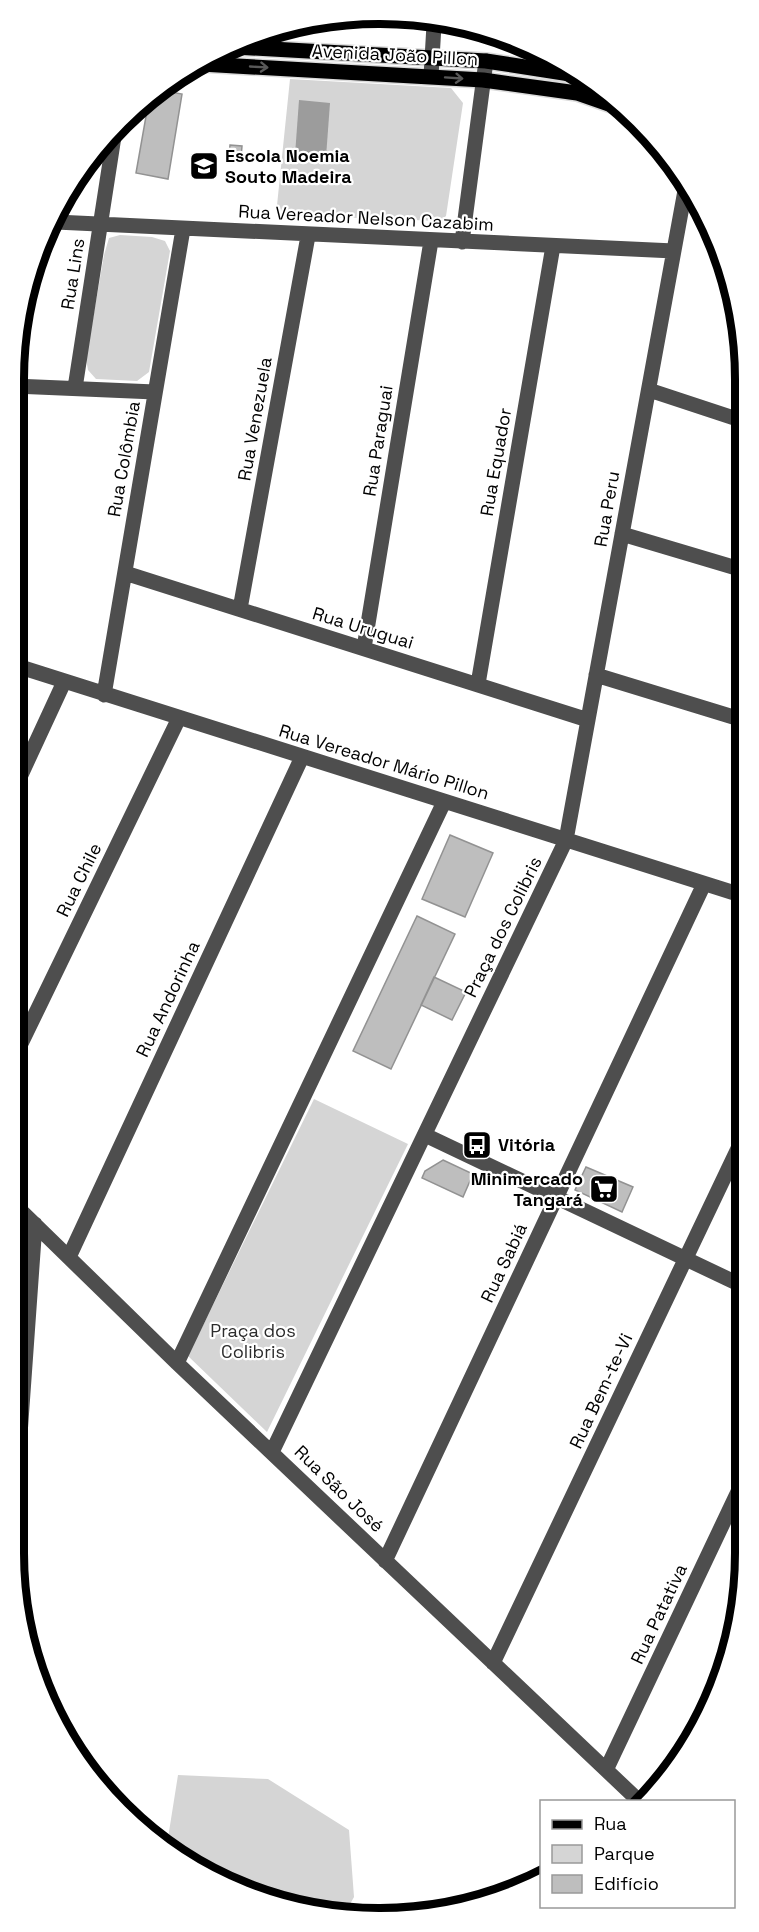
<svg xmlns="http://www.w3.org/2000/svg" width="759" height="1932" viewBox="0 0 759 1932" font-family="'Space Grotesk',sans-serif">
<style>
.green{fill:#d5d5d5}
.water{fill:#9c9c9c}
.building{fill:#bebebe;stroke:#929292;stroke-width:1.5}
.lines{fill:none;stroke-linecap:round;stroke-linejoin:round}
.major-casing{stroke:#dbdbdb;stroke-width:18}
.minor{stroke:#4e4e4e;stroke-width:15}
.major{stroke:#000;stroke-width:15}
.oneway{stroke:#595959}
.labels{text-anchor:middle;stroke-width:4.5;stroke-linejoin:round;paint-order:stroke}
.street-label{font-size:18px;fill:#000;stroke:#fff}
.poi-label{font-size:18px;font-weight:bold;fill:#000;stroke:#fff;text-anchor:start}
.park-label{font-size:18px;fill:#2c2c2c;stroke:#fff}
.rim{fill:none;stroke:#000;stroke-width:8}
</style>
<rect width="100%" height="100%" fill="#fff"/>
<path class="green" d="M290,79L451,88L463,103L446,216L440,221L276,215Z
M120,235L152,237L165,241L170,251L149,372L137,381L96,379L88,370L86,359L104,255L109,238Z
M314,1099L408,1144L267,1432L188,1356Z
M178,1775L268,1779L349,1830L354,1897L344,1915H331L197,1870L163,1842L168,1838Z"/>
<path class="water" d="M299,100L330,103L326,157L295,155Z"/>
<path class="building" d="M165,91L182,94L168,179L136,173L148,105Z
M230,145L242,146L241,158L229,157Z
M450,835L493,853L465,917L422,899Z
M417,916L455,934L391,1069L353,1051Z
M434,977L466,992L452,1020L421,1005Z
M443,1160L473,1174L463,1197L422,1178L425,1171Z
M586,1167L633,1187L622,1212L575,1190Z"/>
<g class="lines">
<g class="major-casing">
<path id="major" d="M234,47L486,61L583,76
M201,64L483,80L577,93L620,108"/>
</g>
<path class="minor" d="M431,76L434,25
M56,222L674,251
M462,242L486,61
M14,386L155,392
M75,388L115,130
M649,390L743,421
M622,534L743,570
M125,573L588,720
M240,609L308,236
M364,648L431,241
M14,665L744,896
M596,675L743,720
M478,684L553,246
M104,695L183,229
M14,790L64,682
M14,1058L179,718
M425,1135L745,1287
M14,1204L177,1363L640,1802
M69,1257L302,757
M14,1319L27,1325
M177,1363L444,802
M272,1452L566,840L686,185
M14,1519L35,1224
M385,1561L704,884
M493,1663L744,1136
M607,1768L745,1477"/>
<use href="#major" class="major"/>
</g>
<defs><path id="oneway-shaft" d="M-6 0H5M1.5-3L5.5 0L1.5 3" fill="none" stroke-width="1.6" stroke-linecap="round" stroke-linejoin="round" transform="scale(1.5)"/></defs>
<g class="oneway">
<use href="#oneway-shaft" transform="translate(259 67) rotate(3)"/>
<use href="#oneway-shaft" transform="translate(454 78) rotate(4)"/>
</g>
<defs>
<g id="school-square" transform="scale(1.5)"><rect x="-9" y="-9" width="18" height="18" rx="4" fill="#000" stroke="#fff"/><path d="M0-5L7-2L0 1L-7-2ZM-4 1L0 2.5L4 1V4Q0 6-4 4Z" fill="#fff"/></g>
<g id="bus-square" transform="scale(1.5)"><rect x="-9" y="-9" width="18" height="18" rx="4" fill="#000" stroke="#fff"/><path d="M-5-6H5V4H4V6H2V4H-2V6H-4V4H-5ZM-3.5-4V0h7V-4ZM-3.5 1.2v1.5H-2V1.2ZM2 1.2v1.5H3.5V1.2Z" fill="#fff"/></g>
<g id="supermarket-square" transform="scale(1.5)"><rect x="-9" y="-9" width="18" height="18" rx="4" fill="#000" stroke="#fff"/><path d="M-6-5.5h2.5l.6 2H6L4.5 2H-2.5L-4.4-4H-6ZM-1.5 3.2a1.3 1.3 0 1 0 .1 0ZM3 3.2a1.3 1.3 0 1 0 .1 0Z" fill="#fff"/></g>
</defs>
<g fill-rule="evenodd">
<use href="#school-square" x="204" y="166"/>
<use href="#bus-square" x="477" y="1145"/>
<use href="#supermarket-square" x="604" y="1189"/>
</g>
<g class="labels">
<g class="street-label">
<text transform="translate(395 55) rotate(3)" y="6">Avenida João Pillon</text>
<text transform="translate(366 218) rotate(3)" y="6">Rua Vereador Nelson Cazabim</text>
<text transform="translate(73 274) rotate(-81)" y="6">Rua Lins</text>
<text transform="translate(255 419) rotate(-80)" y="6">Rua Venezuela</text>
<text transform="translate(378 441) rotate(-81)" y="6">Rua Paraguai</text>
<text transform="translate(124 459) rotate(-80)" y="6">Rua Colômbia</text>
<text transform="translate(496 462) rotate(-80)" y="6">Rua Equador</text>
<text transform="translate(607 509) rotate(-80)" y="6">Rua Peru</text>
<text transform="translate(363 628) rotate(17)" y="6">Rua Uruguai</text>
<text transform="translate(384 762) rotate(17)" y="6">Rua Vereador Mário Pillon</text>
<text transform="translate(79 880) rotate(-64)" y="6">Rua Chile</text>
<text transform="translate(503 927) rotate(-64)" y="6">Praça dos Colibris</text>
<text transform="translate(168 999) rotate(-65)" y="6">Rua Andorinha</text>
<text transform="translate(504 1263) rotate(-65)" y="6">Rua Sabiá</text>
<text transform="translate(601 1391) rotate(-65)" y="6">Rua Bem-te-Vi</text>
<text transform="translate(339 1489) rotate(44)" y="6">Rua São José</text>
<text transform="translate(659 1614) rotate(-65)" y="6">Rua Patativa</text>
</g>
<g class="poi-label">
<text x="225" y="162">Escola Noemia<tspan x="225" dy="21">Souto Madeira</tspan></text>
<text x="498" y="1151">Vitória</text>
<text x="583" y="1185" text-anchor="end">Minimercado<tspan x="583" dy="21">Tangará</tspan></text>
</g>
<g class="park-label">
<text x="253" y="1337">Praça dos<tspan x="253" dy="21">Colibris</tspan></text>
</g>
</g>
<path d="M0 0H759V1932H0ZM379 24H380A355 355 0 0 1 735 379V1553A355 355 0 0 1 380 1908H379A355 355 0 0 1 24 1553V379A355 355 0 0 1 379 24Z" fill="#fff" fill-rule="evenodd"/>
<path class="rim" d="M379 24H380A355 355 0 0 1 735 379V1553A355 355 0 0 1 380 1908H379A355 355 0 0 1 24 1553V379A355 355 0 0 1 379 24Z"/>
<rect x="540" y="1800" width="195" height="108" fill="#ffffff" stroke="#999999" stroke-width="1.5"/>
<rect x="552" y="1820" width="30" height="9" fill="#000000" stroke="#999999" stroke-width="1.5"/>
<text x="594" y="1830" font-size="18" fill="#000000">Rua</text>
<rect x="552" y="1845" width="30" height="18" fill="#d5d5d5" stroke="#999999" stroke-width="1.5"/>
<text x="594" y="1860" font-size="18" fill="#000000">Parque</text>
<rect x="552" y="1875" width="30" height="18" fill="#bebebe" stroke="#999999" stroke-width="1.5"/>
<text x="594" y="1890" font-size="18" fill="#000000">Edifício</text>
</svg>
